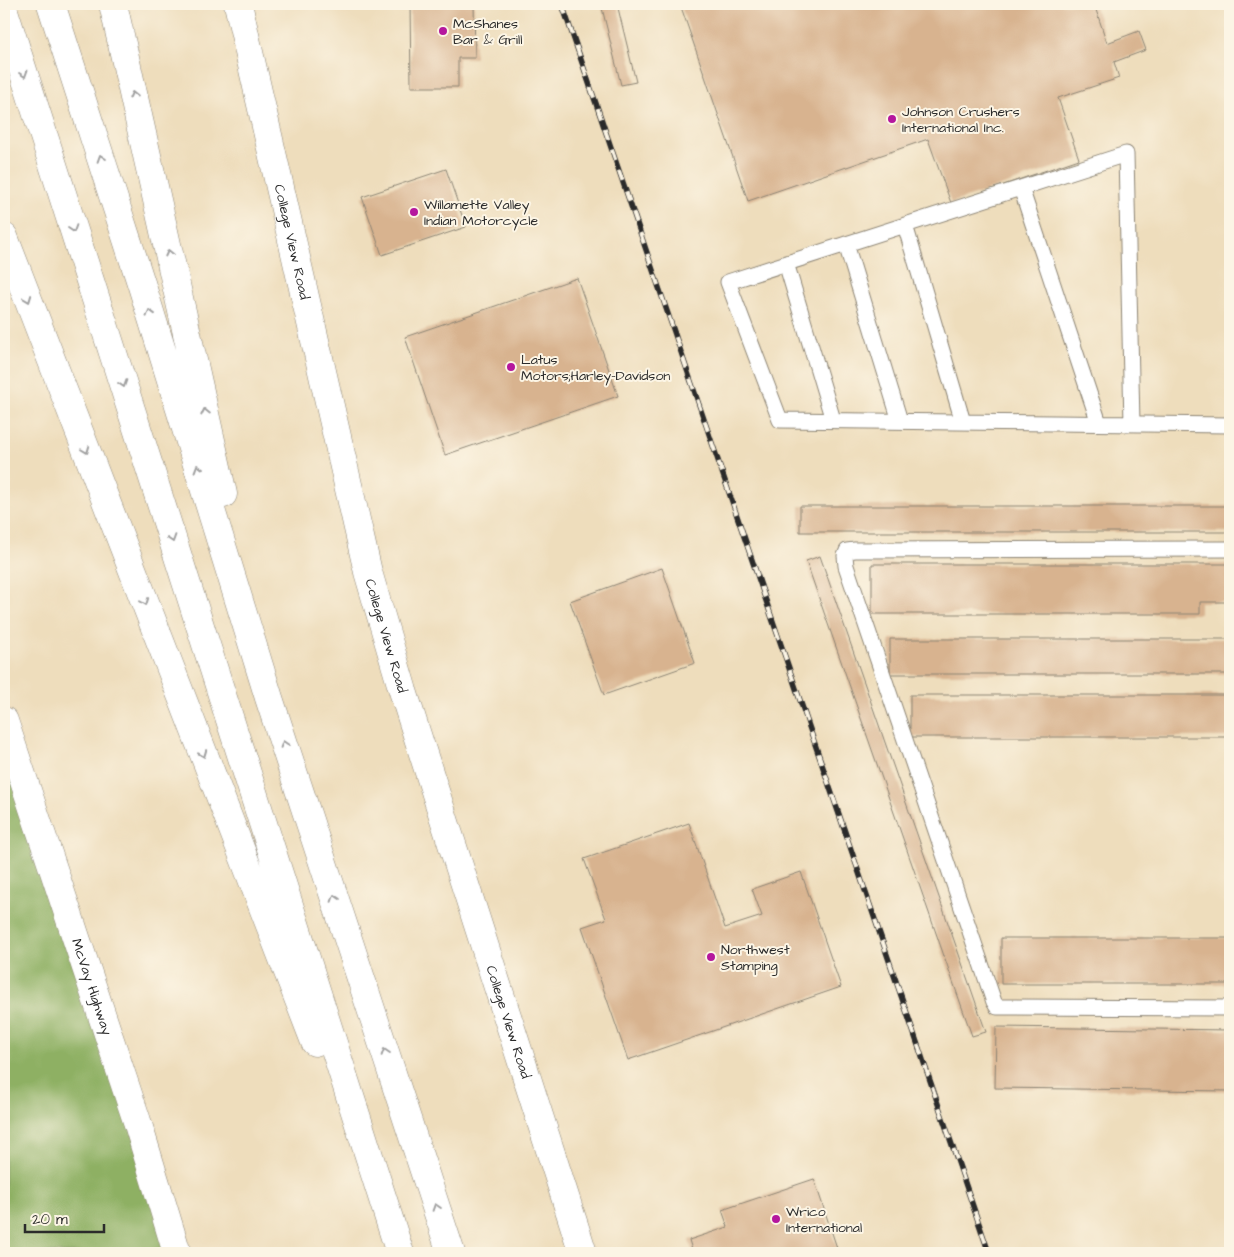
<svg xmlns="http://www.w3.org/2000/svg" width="1234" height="1257" viewBox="0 0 1234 1257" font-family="'Architects Daughter',sans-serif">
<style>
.forest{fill:#8eb063;stroke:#5c6e47}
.building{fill:#d8b38f}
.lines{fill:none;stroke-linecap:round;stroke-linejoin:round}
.service-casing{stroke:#8c8474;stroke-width:17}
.minor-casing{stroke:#8c8474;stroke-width:29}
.motorway-casing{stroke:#8c8474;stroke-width:29}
.service{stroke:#fff;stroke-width:15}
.minor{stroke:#fff;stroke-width:28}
.motorway{stroke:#fff;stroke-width:28}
.rail-casing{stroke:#2b2b2b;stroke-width:5.5}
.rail{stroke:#fcf5e5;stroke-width:4;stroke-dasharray:11;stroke-linecap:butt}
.oneway{stroke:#a0a0a0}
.poi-dot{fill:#b5179e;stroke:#fcf5e5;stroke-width:2}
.labels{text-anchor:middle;stroke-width:4;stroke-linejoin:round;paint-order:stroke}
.poi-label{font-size:14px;fill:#2b2b2b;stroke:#fcf5e5;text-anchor:start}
.street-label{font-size:14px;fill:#2b2b2b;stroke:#fcf5e5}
</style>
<rect width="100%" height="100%" fill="#fcf5e5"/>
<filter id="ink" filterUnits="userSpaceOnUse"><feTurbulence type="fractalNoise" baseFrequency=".02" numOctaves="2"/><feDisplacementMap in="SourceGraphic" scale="10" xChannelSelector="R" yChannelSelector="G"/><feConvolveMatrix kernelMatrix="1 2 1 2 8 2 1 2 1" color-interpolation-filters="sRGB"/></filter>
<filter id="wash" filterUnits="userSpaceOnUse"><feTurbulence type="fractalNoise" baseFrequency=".0096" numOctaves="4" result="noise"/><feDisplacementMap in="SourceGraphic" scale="20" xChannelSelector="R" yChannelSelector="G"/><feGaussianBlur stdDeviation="1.12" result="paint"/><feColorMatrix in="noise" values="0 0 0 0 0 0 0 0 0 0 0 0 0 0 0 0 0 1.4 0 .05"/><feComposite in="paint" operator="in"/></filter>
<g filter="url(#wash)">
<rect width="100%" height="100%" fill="#eeddbc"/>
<path class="forest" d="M4,721L171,1253H4Z"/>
<g id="blocks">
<path class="building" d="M410,4H474L475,58H458V87H411Z
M601,4H617L636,82L621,85Z
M680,4H1094L1107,43L1139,31L1146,50L1114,62L1119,78L1058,98L1079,159L951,203L928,139L748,201Z
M446,169L466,227L382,255L362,197Z
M577,278L618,396L445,455L405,337Z
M800,506H1230V532H800Z
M820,556L986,1032L972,1036L806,561Z
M872,564H1230V602H1200V614H872Z
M662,568L695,663L604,695L570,601Z
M890,639H1230V674H890Z
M910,695H1230V737H910Z
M689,823L725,928L762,916L752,889L801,872L841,987L628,1060L582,927L606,919L584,859Z
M1001,938H1230V984H1001Z
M996,1027L1230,1030V1091L995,1088Z
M814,1179L837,1248L820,1253H693L689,1240L728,1227L722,1210Z"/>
</g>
</g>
<g filter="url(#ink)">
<use href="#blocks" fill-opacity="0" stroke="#8c8474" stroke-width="1"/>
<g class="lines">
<g class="service-casing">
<path id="service" d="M1021,188L1099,423
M905,225L963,422
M846,244L900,421
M786,263L833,420
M1132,424L1126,154L728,282L780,420L1230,425
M1230,549L855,550L847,551L845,556L846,566L994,1002L997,1007L1230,1008"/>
</g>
<g class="minor-casing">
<g id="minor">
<path id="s1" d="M238,4L368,572L403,691L583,1253"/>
<path id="s2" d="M4,721L137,1121L177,1253"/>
</g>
</g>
<g class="motorway-casing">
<path id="motorway" d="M51,4L142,286L269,698L451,1253
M113,4L223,494
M4,11L400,1253
M4,237L315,1042"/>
</g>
<use href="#service" class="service"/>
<use href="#minor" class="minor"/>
<use href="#motorway" class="motorway"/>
<g class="rail-casing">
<path id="rail" d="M562,4L989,1253"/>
</g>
<use href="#rail" class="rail"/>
</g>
<defs><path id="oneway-chevron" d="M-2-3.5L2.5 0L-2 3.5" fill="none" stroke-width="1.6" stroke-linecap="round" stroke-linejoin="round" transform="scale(1.25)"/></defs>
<g class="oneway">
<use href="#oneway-chevron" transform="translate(24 74) rotate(72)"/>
<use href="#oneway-chevron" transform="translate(133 95) rotate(-103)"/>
<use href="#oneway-chevron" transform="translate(101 158) rotate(-108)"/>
<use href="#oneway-chevron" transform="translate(73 229) rotate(72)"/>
<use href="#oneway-chevron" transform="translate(169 253) rotate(-103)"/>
<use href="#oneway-chevron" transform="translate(28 299) rotate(69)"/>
<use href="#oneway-chevron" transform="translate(150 313) rotate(-107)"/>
<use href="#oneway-chevron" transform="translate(123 384) rotate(72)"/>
<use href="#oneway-chevron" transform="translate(205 412) rotate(-103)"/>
<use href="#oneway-chevron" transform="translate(86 450) rotate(69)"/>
<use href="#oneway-chevron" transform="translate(198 468) rotate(-107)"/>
<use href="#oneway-chevron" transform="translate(172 539) rotate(72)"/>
<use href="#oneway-chevron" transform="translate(145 602) rotate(69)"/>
<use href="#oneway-chevron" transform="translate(284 744) rotate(-108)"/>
<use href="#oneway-chevron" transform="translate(203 754) rotate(69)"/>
<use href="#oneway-chevron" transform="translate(335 898) rotate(-108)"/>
<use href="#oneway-chevron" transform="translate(385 1052) rotate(-108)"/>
<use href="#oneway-chevron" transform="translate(436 1207) rotate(-108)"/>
</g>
</g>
<g class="poi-dot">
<circle cx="443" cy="31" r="5"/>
<circle cx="892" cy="119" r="5"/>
<circle cx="414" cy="212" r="5"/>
<circle cx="511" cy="367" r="5"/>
<circle cx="711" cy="957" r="5"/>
<circle cx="776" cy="1219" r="5"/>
</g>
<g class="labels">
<g class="poi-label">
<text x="453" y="28">McShanes<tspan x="453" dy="16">Bar &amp; Grill</tspan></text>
<text x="902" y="116">Johnson Crushers<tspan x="902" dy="16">International Inc.</tspan></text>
<text x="424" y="209">Willamette Valley<tspan x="424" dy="16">Indian Motorcycle</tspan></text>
<text x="521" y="364">Latus<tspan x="521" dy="16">Motors;Harley-Davidson</tspan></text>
<text x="721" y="954">Northwest<tspan x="721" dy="16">Stamping</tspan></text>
<text x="786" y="1216">Wrico<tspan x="786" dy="16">International</tspan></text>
</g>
<g class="street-label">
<text dy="5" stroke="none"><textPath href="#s1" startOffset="244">College View Road</textPath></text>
<text dy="5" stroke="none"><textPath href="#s1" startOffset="649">College View Road</textPath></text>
<text dy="5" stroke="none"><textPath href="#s2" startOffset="280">McVay Highway</textPath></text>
<text dy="5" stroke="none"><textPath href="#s1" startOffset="1054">College View Road</textPath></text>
</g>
</g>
<rect width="1234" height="1257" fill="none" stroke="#fcf5e5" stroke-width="20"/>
<path d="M25 1224v8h79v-8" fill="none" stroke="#2b2b2b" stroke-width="2.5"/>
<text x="32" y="1224" font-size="15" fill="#2b2b2b" stroke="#fcf5e5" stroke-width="4" paint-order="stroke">20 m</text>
</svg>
